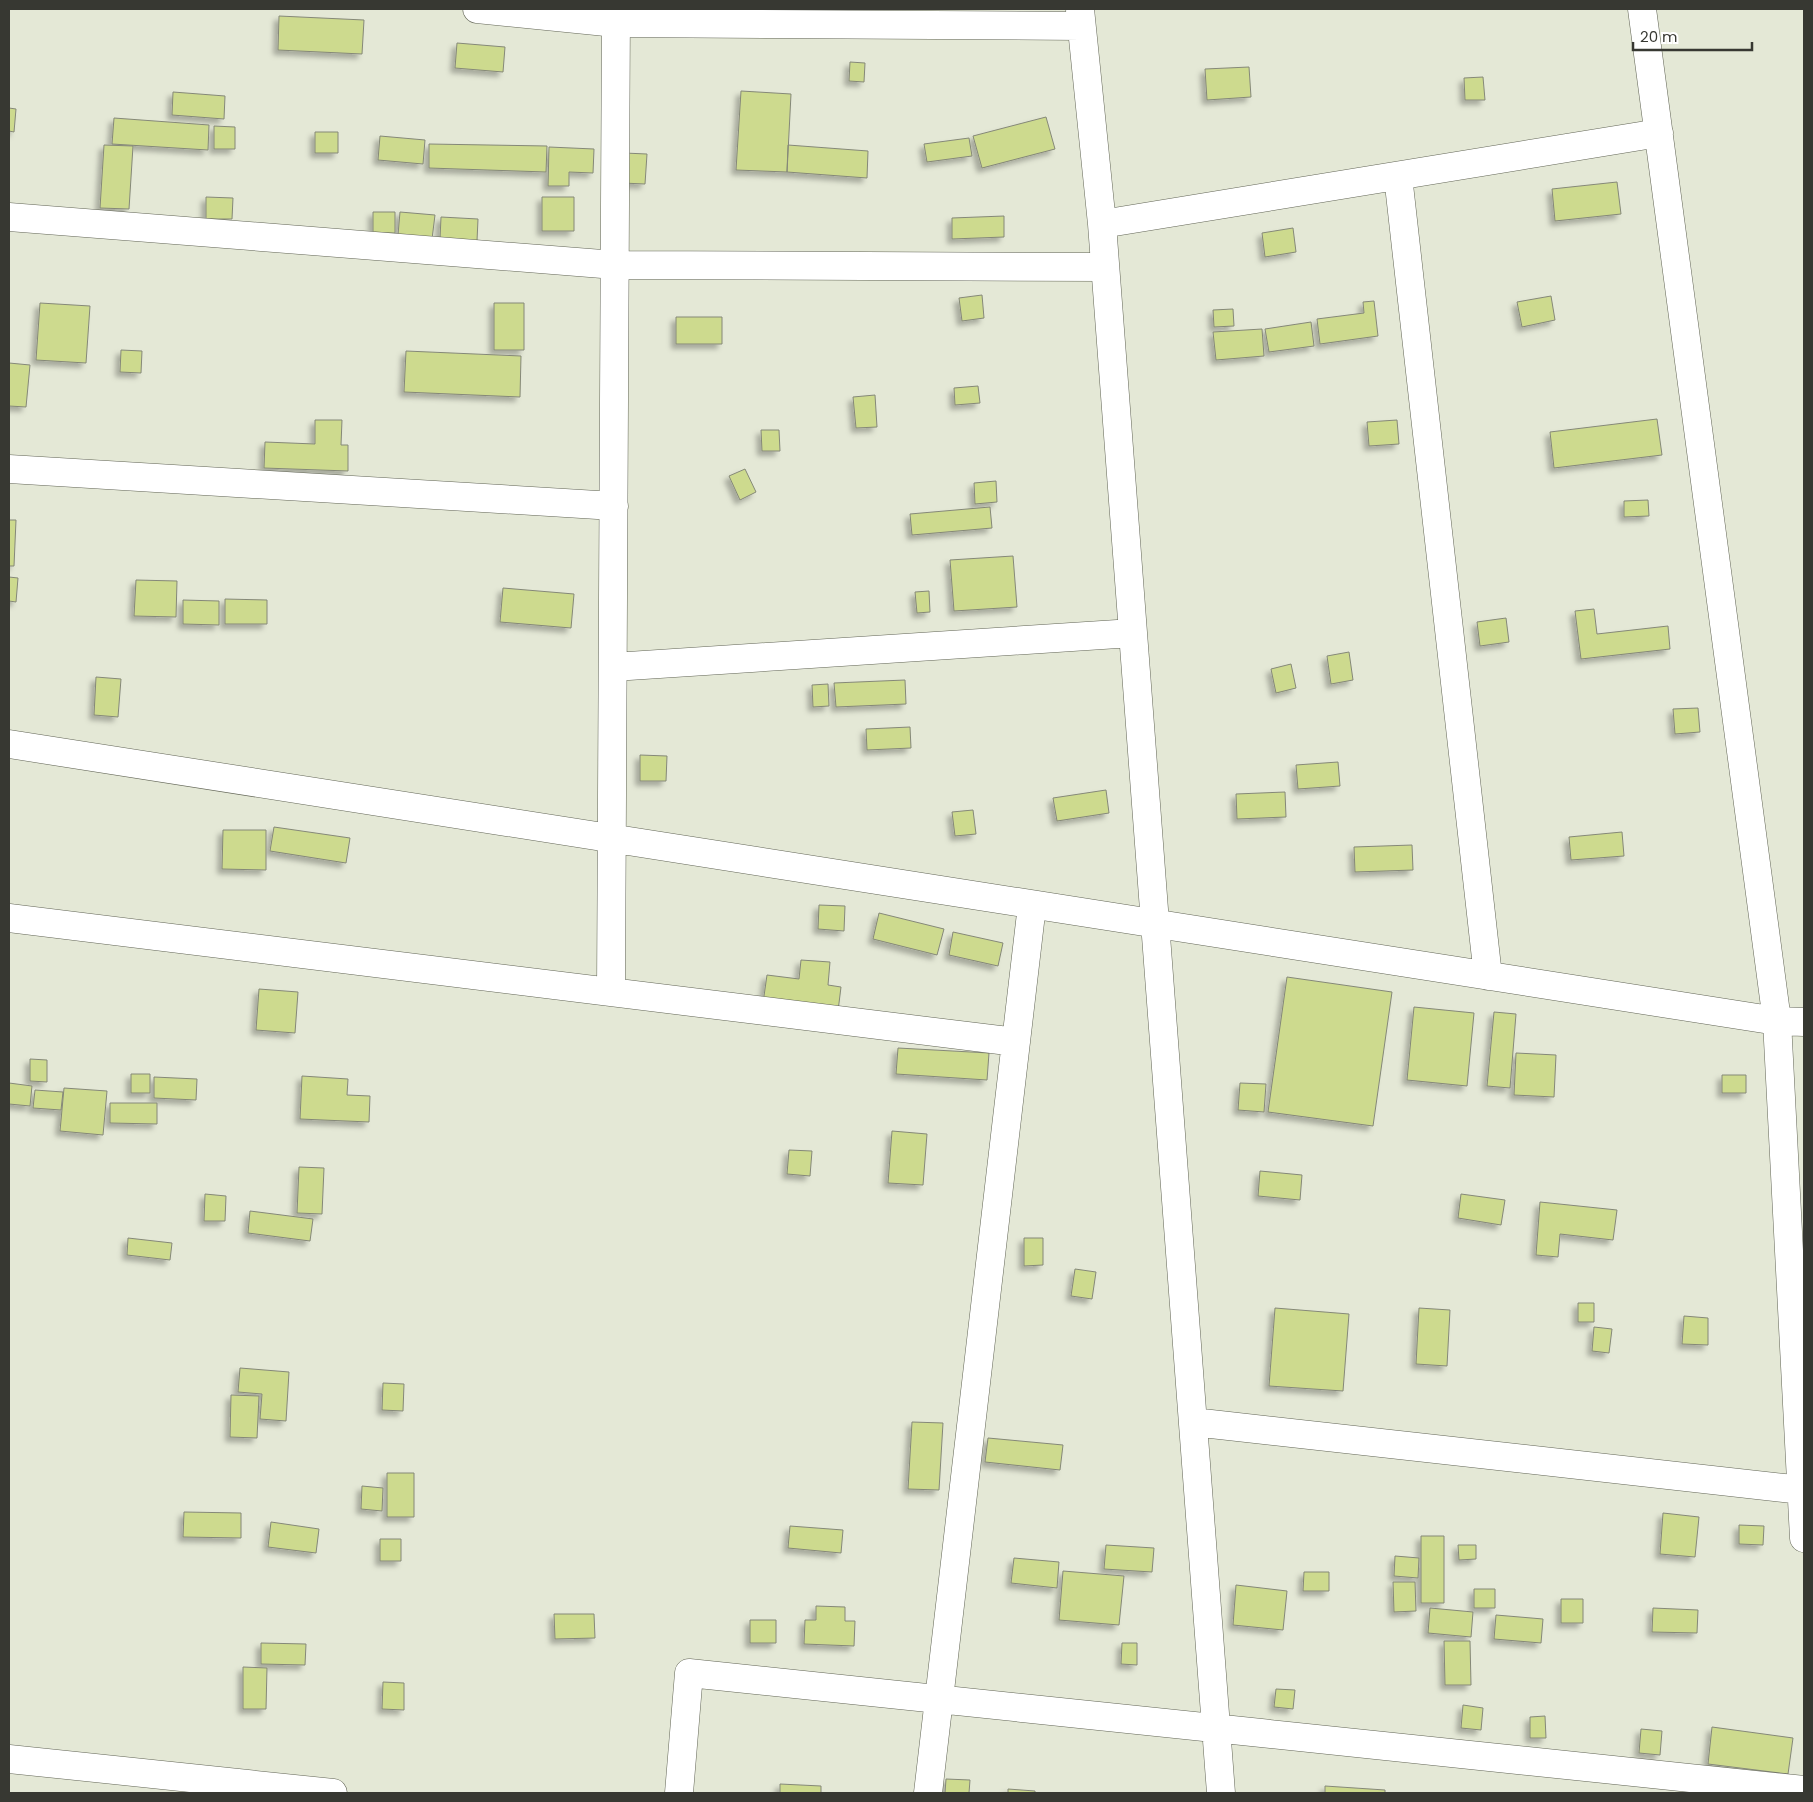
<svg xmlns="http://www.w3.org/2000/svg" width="1813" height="1802" viewBox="0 0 1813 1802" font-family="Poppins,sans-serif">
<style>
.building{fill:#cdda8e;stroke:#858878;filter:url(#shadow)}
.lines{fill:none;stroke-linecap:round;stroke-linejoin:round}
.street-casing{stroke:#626556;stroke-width:29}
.street{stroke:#fff;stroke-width:28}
</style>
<defs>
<filter id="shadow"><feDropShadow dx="-4.5" dy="4.5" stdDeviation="2.5" flood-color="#0004"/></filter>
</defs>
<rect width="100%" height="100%" fill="#e4e8d6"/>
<path class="building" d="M279,16L364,20L362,54L278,50Z
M457,43L505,47L503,72L455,68Z
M850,62L865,63L864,82L849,81Z
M1249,67L1251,97L1207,100L1205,69Z
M1483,77L1485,100H1465L1464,78Z
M741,91L791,94L787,172L736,170Z
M173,92L225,96L224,119L172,115Z
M9,108L16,109L14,132L9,131Z
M1046,117L1055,149L982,168L973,136Z
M114,118L209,125L208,150L112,144Z
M214,126L235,127V149H214Z
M315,132H338V153H315Z
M380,136L425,140L423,164L378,160Z
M969,138L972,156L927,162L924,144Z
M429,144L547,146L546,172L429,168Z
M104,145L133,146L129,209L100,208Z
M788,145L868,151L867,178L787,172Z
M549,147L594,149L593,173L569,172V186H548Z
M624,153L647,154L645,184L622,183Z
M1617,182L1621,214L1555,221L1552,189Z
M206,197L233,198L232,219H206Z
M542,197H574V231H542Z
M373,212H395V233H373Z
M400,212L435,215L432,239L398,235Z
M1004,216V237L952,239V218Z
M441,217L478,219L477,241L440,239Z
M1293,228L1296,252L1265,257L1262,233Z
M982,295L984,318L962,321L959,298Z
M1551,296L1555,320L1522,327L1517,302Z
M1374,301L1378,336L1320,344L1317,319L1364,313L1363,302Z
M40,303L90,306L86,363L36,360Z
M494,303H524V350H494Z
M1233,309L1234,326L1214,327L1213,310Z
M676,317H722V344H676Z
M1311,322L1314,346L1269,352L1265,329Z
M1262,329L1264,356L1216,360L1213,332Z
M121,350L142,351L141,373L120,372Z
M406,351L521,356L520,397L404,392Z
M9,363L30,365L26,407L9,406Z
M978,386L980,403L955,405L954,388Z
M875,395L877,427L856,428L853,397Z
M1657,419L1662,455L1554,468L1550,432Z
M315,420H342L341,445H348V471L264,468L265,442L315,444Z
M1397,420L1399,444L1369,446L1367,422Z
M761,430H779L780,451H762Z
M745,469L756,492L740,500L729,476Z
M996,481L997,502L975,504L974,483Z
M1648,500L1649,516L1624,517V501Z
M990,507L992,528L912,535L910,514Z
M9,520H16L14,566H9Z
M1013,556L1017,607L954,611L950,560Z
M9,577L18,578L16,602L9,601Z
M136,580L177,581L176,617L134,616Z
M503,588L574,594L571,628L500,622Z
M929,591L930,612L917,613L915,592Z
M225,599L267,600V624H225Z
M183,600L219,601V625L183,624Z
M1594,609L1597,634L1668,626L1670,649L1581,659L1575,611Z
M1506,618L1509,642L1480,646L1477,622Z
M1349,652L1353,680L1331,684L1327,656Z
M1291,664L1296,688L1276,693L1271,669Z
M96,677L121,679L118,717L94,715Z
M905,680L906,704L836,707L834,683Z
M828,684L829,706L813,707L812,685Z
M1698,708L1700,732L1675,734L1673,709Z
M910,727L911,748L867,750L866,729Z
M640,755L667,756L666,781H640Z
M1338,762L1340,786L1298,789L1296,765Z
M1106,790L1109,813L1057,821L1053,798Z
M1285,792L1286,817L1237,819L1236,794Z
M973,810L976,834L955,836L952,812Z
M274,827L350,838L346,863L270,851Z
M223,830H266V870L222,869Z
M1622,832L1624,856L1571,860L1569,837Z
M1412,845L1413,870L1355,872L1354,847Z
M819,905L845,906L844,931L818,929Z
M879,913L944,929L937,955L873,939Z
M953,932L1003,943L998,966L949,955Z
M801,960L830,962L828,985L841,987L838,1011L763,1003L767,975L799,979Z
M1287,977L1392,992L1373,1126L1268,1112Z
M259,989L298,992L295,1033L256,1030Z
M1414,1007L1474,1013L1467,1086L1407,1080Z
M1494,1012L1516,1014L1510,1088L1487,1086Z
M898,1048L989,1053L987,1080L896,1074Z
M1516,1053L1556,1055L1554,1097L1514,1095Z
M30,1059L47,1060V1082L30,1081Z
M131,1074H150V1093H131Z
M1722,1075H1746V1093H1722Z
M302,1076L348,1079L347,1095L370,1096L369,1122L300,1119Z
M154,1077L197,1079L196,1100L154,1098Z
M9,1083L32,1086L30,1106L9,1104Z
M1240,1083L1266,1084L1264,1112L1238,1110Z
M64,1088L107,1091L103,1135L60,1131Z
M35,1090L63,1092L61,1110L33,1108Z
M110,1103H157V1124L110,1123Z
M892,1131L927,1134L923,1185L888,1183Z
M789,1150L812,1151L810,1176L787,1174Z
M299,1167L324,1168L322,1214L297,1213Z
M1260,1171L1302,1175L1300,1200L1258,1196Z
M205,1194L226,1196L225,1221H204Z
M1461,1194L1505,1200L1501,1225L1458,1218Z
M1540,1202L1617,1210L1613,1240L1560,1234L1558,1257L1536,1255Z
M250,1211L313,1219L310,1241L248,1233Z
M128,1238L172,1243L170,1260L127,1255Z
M1024,1238H1043V1265L1024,1266Z
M1075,1269L1096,1272L1092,1299L1071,1296Z
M1578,1303H1594V1322H1578Z
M1275,1308L1349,1314L1343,1391L1269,1386Z
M1419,1308L1450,1310L1447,1366L1416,1364Z
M1684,1316L1708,1318V1345L1682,1344Z
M1594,1327L1612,1329L1609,1353L1592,1351Z
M240,1368L289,1372L286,1421L260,1419L262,1394L238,1392Z
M383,1383L404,1384L403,1411L382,1410Z
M231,1395L259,1396L257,1438L230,1437Z
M912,1422L943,1423L939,1490L908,1489Z
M988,1438L1063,1445L1060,1470L985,1462Z
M387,1473H414V1517H387Z
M362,1486L383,1488L382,1511L361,1509Z
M184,1512L241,1513V1538L183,1537Z
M1663,1513L1699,1517L1695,1557L1660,1554Z
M271,1522L319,1529L316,1553L268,1547Z
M1739,1525L1764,1526L1763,1545L1739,1544Z
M790,1526L843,1530L841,1553L788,1548Z
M1421,1536H1444V1603H1421Z
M380,1539H401V1561H380Z
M1106,1545L1154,1548L1152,1572L1104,1569Z
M1458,1545H1476V1559L1459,1560Z
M1395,1556L1419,1558L1418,1578L1394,1576Z
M1014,1558L1059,1562L1057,1588L1011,1583Z
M1063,1571L1124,1576L1119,1625L1059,1620Z
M1304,1572H1329V1591H1303Z
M1393,1582H1415L1416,1611L1394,1612Z
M1236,1585L1287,1591L1283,1630L1233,1625Z
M1474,1589H1495V1608H1474Z
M1561,1599H1583V1623H1561Z
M816,1606L845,1607V1621H855L854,1646L804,1644L805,1620H816Z
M1430,1608L1473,1612L1471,1637L1428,1633Z
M1653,1608L1698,1610L1697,1633L1652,1632Z
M554,1614H594L595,1638L555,1639Z
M1496,1615L1543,1619L1541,1643L1494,1639Z
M750,1620H776V1643H750Z
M1444,1641H1470L1471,1685H1445Z
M261,1643L306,1644L305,1665L261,1664Z
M1122,1643H1137V1665L1121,1664Z
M243,1667L267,1668L266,1709H243Z
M383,1682L404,1683V1710L382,1709Z
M1276,1689L1295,1690L1293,1709L1274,1707Z
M1463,1705L1483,1708L1481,1730L1461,1728Z
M1545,1716L1546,1738H1530V1717Z
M1712,1727L1793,1738L1788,1774L1708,1764Z
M1641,1729L1662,1731L1660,1755L1639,1753Z
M946,1779L970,1780L969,1793H945Z
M780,1784L821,1786V1793H780Z
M1325,1786L1385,1790V1793H1325Z
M1008,1789L1035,1791V1793H1008Z"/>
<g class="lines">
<g class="street-casing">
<path id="street" d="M477,9L616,23L1081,26
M1080,9L1102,224L1221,1793
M1642,9L1777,1021L1804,1538
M1398,176L1488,976
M9,217L615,265L1105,267
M1102,224L1659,133
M9,469L614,506
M613,667L1133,633
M9,744L1777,1021L1804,1022
M9,918L1016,1042
M611,992L616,9
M1193,1422L1802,1490
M9,1759L333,1793
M679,1793L689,1673L1804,1790
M928,1793L1032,905"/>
</g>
<use href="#street" class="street"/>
</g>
<rect width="1813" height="1802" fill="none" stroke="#373832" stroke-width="20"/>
<path d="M1633 42v8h119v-8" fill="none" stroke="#373832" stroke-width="2.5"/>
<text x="1640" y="42" font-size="15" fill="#373832" stroke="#ffffff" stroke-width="4" paint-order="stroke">20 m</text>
</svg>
